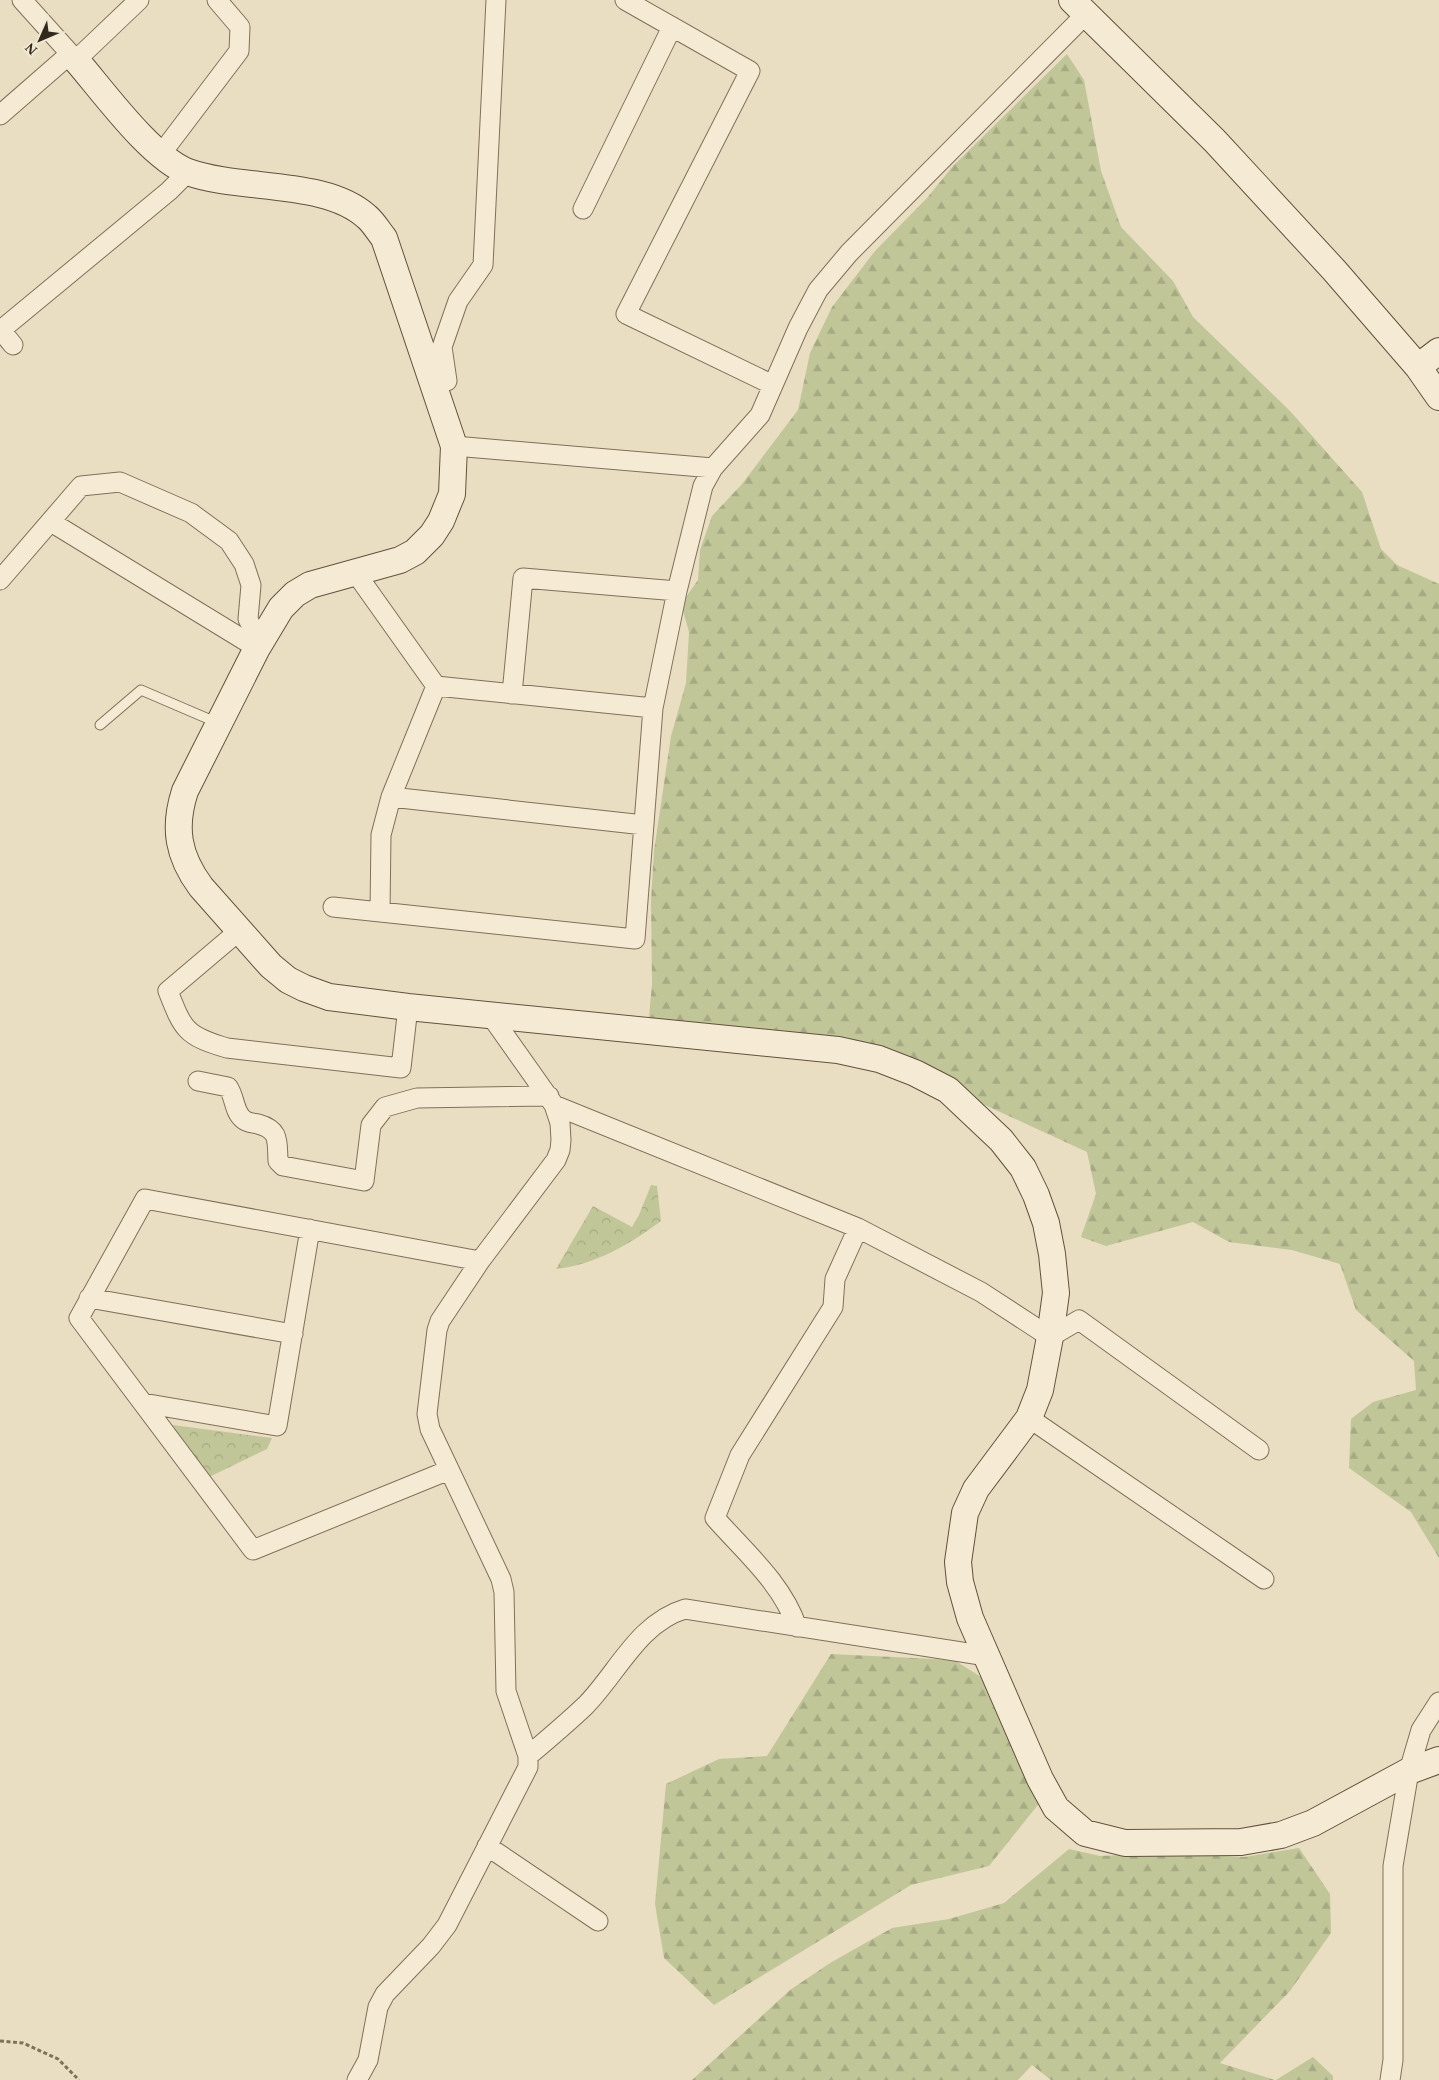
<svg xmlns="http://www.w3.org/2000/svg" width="1439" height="2080" viewBox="0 0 1439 2080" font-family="Georgia,serif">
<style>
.forest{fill:url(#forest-firs)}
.park{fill:url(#park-crowns)}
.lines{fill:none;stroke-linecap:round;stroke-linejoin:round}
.lane-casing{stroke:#816f5b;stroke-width:11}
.street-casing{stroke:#816f5b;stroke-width:21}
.secondary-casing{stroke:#63513e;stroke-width:28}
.path{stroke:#816f5b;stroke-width:3;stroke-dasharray:4 2.5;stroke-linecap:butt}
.lane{stroke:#f5ebd4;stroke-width:9}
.street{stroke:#f5ebd4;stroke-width:19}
.secondary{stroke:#f5ebd4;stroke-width:26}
</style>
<defs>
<pattern id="forest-firs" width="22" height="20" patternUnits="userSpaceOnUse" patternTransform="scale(1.25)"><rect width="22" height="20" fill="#c0c698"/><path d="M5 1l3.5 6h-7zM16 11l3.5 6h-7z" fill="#a5aa83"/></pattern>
<pattern id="park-crowns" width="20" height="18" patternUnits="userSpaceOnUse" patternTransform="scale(1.25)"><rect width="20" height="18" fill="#c0c698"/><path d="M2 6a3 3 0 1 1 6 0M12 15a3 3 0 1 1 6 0" fill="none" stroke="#a5aa83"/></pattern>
</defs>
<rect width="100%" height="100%" fill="#e9dec2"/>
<path class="forest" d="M1067,54L1084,80L1101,171L1121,227L1173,281L1193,317L1290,411L1362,492L1381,549L1397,565L1439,584V1558L1411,1512L1349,1468L1351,1419L1373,1402L1416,1390L1414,1361L1356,1310L1340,1264L1292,1250L1229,1242L1193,1222L1106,1246L1081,1237L1096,1194L1087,1152L924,1077L648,1028L652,984L651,900L654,851L671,736L686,683L689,632L681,604L698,580L700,550L712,516L742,484L798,410L810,353L832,307L875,251L927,198L953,166Z
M831,1654L954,1660L986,1680L1041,1801L989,1866L911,1885L714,2005L664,1958L655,1904L666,1784L719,1759L767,1756Z
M1299,1848L1330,1894L1331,1933L1290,1991L1220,2063L1275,2080H1051L1032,2065L1018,2080H692L790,1990L830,1963L892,1928L949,1919L1004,1903L1069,1849L1100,1856L1166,1853L1244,1857Z
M1313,2057L1333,2076V2080H1276Z"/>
<path class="park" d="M651,1185L657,1186L661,1221C630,1244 595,1265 556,1269L593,1206L632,1227L639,1215Z
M158,1423L272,1438L267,1449L201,1481Z"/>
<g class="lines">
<g class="lane-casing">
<path id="lane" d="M100,725L141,690L218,723"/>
</g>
<g class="street-casing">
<path id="street" d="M22,0L76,60L139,0
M625,0L750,71L626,314L773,385
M0,115L70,54
M161,154L239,51L240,27L217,0
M583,209L672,27
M0,329L13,345
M1,330L169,191L188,172
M433,383L447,381L442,347L458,301L483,265L496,0
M454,446L713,468
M51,522L257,648
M355,572L436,686L653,708
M0,580L81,486L120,482L191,513L229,541L244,564L251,585L248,619L260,644
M512,694L523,578L677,591
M391,797L644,825
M333,907L635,939L653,708L677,591L703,486L713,468L760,415L798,328L818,290L849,253L1087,13
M380,912L381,835L391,797L436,686
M240,930L168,991C183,1029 185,1036 227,1048L401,1068L408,1007
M198,1081L228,1087C235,1097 234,1112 243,1119C247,1123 253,1123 258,1124C280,1130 277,1141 278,1161L283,1166L364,1181L371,1125L385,1107L417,1098L549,1096
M554,1105L858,1228L981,1292L1050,1337L1079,1320L1259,1450
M89,1298L293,1334
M143,1403L277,1426L310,1229
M1029,1418L1264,1579
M449,1470L253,1550L79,1318L145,1199L480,1261
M797,1627C782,1583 745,1552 715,1518L740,1455L833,1307L835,1279L858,1228
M528,1756C547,1740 567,1723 585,1706C617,1674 638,1623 685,1609L987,1656
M487,1846L598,1921
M357,2080L368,2060L378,2007L385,1994L431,1946L447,1925L528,1767V1756L506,1691L504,1592L501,1579L430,1429L427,1414L437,1330L440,1321L480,1261L556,1160L560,1150L561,1140L560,1123L554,1105L491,1016
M1390,2080L1393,2060V1866L1409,1771L1421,1730L1439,1702"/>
</g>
<g class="secondary-casing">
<path id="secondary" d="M1072,0L1215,141L1334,270L1418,367L1439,397
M76,60C103,91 150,157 188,172C240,191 326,179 367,217C374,223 379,232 384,238L454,446L452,494L441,521L432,535L415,552L400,560L310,585L295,594L281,608L257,648L185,791C173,828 178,856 201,887L271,966L288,980L304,988L329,997L408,1007L838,1050L879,1059L915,1073L948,1090L1001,1140L1023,1168L1036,1195L1046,1223L1052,1254L1056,1293L1050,1337L1040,1390L1029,1418L976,1489L965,1513L958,1562L960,1582L970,1618L1040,1779L1056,1808L1085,1833L1125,1843L1241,1842L1281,1835L1313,1823L1409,1771L1439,1760
M1418,367L1439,351"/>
</g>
<path class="path" d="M0,2041L23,2043L58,2059L79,2080"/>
<use href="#lane" class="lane"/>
<use href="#street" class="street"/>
<use href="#secondary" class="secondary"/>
</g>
<g transform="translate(40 40) rotate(225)" stroke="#f1e8d1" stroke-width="4" paint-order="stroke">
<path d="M0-4L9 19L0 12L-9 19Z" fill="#32281e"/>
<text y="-8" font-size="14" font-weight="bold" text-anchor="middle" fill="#32281e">N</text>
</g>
</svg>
